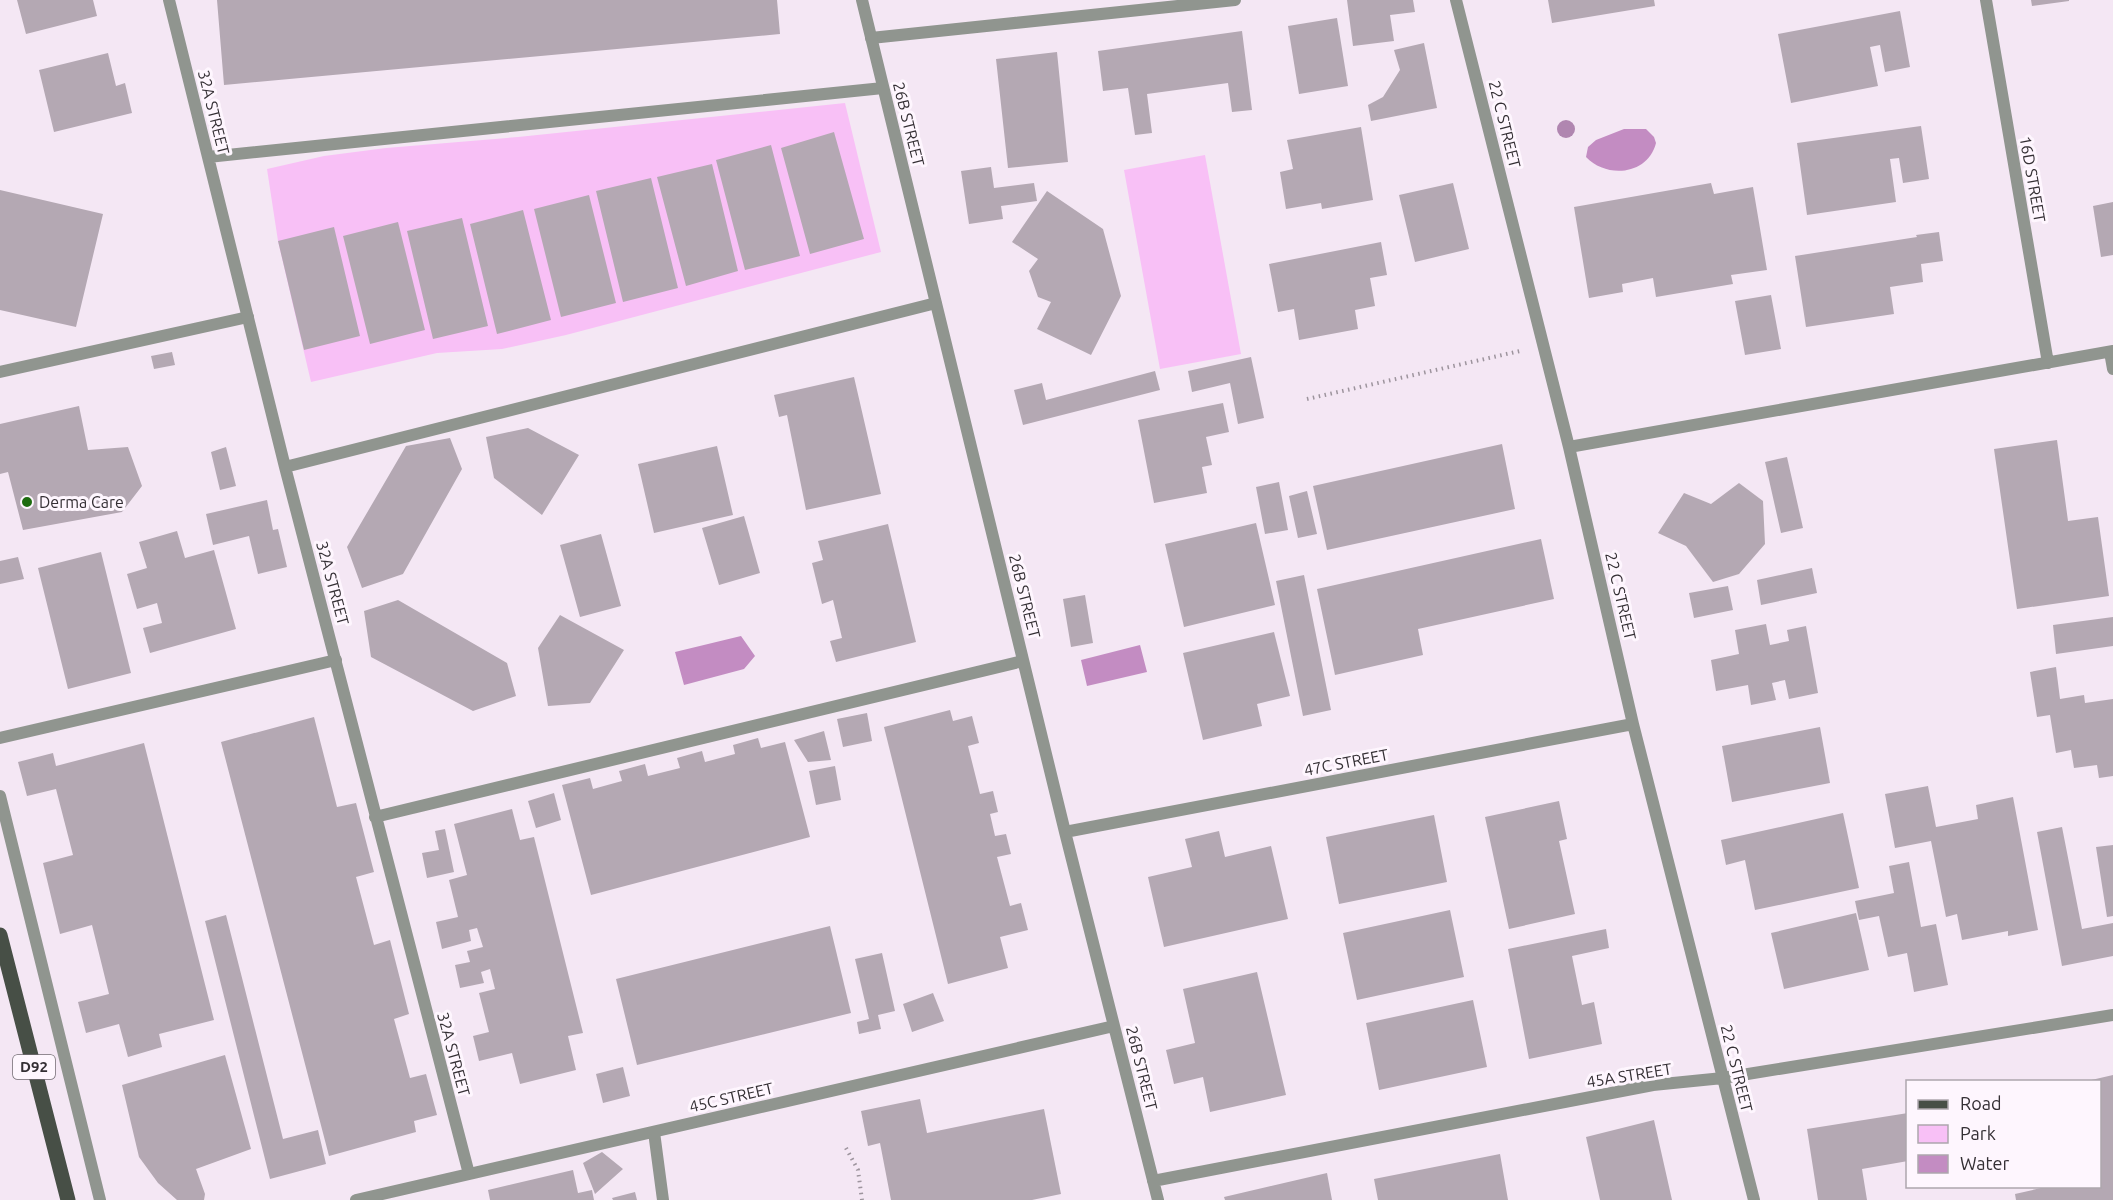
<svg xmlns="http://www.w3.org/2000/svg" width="2113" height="1200" viewBox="0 0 2113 1200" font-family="Ubuntu,sans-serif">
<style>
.green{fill:#f8c0f6}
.water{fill:#c38cc2}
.building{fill:#b4a8b3}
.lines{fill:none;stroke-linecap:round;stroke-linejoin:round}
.path{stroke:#9d949d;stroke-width:4;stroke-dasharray:1.5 4.5;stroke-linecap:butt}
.service{stroke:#90958f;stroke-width:12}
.minor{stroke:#90958f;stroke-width:12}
.primary{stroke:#474f46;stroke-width:15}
.tree{fill:#b086b0}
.poi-dot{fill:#1d6c0f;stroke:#fef6fe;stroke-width:2}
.labels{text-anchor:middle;stroke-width:6;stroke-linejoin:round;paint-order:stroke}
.shield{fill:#fef6fe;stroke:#716b71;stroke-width:1.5}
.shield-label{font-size:15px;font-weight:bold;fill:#342f34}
.street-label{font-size:16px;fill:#342f34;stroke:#fef6fe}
.poi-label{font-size:16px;fill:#342f34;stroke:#fef6fe;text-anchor:start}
</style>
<rect width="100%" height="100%" fill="#f4e7f4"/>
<path class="green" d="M845,103L881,252L566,335L502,349L437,353L311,382L278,241L267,169L324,156L386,148L518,137Z
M1205,155L1241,354L1160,369L1124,170Z"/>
<path class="water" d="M1624,129H1646L1654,137L1656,143C1648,175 1607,179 1586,157L1588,147L1596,140Z
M741,636L755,656L744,669L684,685L675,652Z
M1140,645L1147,672L1087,686L1081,660Z"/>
<path class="building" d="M17,0H93L97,16L26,34Z
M217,0H777L780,34L224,85Z
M1347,0H1413L1415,12L1390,15L1394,41L1353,46Z
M1548,0H1654L1655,6L1552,23Z
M2031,0H2069V1L2032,6Z
M1900,11L1910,67L1885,72L1880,45L1870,47L1878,86L1791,103L1778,34Z
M1337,18L1348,86L1299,94L1288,26Z
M1242,31L1252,110L1232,112L1228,83L1147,94L1152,133L1135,135L1128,88L1103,91L1098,51Z
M1424,43L1437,108L1371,121L1368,105L1383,97L1400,70L1394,50Z
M1057,52L1068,162L1008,168L996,59Z
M108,53L116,86L125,83L132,113L54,132L39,70Z
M1921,126L1929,179L1903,183L1899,158L1890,159L1896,202L1807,215L1797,143Z
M1361,127L1373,200L1322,209L1321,203L1286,209L1280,172L1293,169L1287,140Z
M834,132L864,239L810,254L781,148Z
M771,145L800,256L745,270L716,160Z
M712,164L738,271L686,286L657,177Z
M991,167L994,188L1034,183L1037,201L1001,206L1003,219L969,224L961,171Z
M651,178L678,288L623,302L596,191Z
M1453,183L1469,249L1415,262L1399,195Z
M1711,183L1714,194L1753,187L1767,270L1731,275L1733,284L1656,297L1653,278L1622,284L1623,292L1589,298L1574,207Z
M0,190L103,214L76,327L0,310Z
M1047,191L1103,229L1121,296L1091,355L1037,329L1051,302L1038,297L1029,271L1038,259L1012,242Z
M589,195L616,303L561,317L534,209Z
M2113,202V255L2101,257L2093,206Z
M523,210L551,320L497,334L470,224Z
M462,218L488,326L433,339L407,231Z
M398,222L425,330L370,344L343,236Z
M334,227L360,336L304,350L278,241Z
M1939,232L1943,261L1921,264L1923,282L1890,287L1894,314L1806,327L1795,256L1917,237L1916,235Z
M1381,242L1387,275L1370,278L1375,306L1355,310L1358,329L1299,340L1294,309L1278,312L1269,264Z
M1771,295L1781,349L1745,355L1735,301Z
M172,352L175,365L154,369L151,356Z
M1251,357L1264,418L1238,424L1230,383L1192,392L1188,371Z
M1155,371L1160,390L1023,425L1014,390L1042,383L1046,400Z
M854,377L881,494L806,510L787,415L779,417L774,395Z
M1223,403L1229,432L1206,437L1212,465L1202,467L1207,493L1154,503L1138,420Z
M79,406L88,450L128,447L142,486L122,512L23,530L8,472L0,474V424Z
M528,428L579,455L542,515L494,478L486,437Z
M450,438L462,469L403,574L362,588L347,547L406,446Z
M2057,440L2068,521L2098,517L2109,596L2017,609L1994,449Z
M1502,444L1515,509L1327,550L1313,486Z
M717,446L733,515L654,533L638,464Z
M226,447L236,486L220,490L211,452Z
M1787,457L1803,528L1781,533L1765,462Z
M1279,482L1288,530L1265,534L1256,487Z
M1739,483L1763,501L1765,544L1739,574L1713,582L1686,546L1658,533L1684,493L1711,504Z
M1307,491L1317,534L1298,538L1289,496Z
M267,500L273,530L278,529L287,567L258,574L249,536L213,545L206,514Z
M744,516L760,573L719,585L702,528Z
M1256,523L1275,605L1184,627L1165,544Z
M888,524L916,642L836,662L830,641L842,638L833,600L822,604L812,563L823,560L818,541Z
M177,531L185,558L214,550L236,629L150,653L143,628L162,623L157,603L137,609L127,574L147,568L139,542Z
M601,534L621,606L580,617L560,545Z
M1541,539L1554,599L1418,629L1423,655L1335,675L1317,589Z
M101,552L131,673L68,689L38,568Z
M18,557L24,579L0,584V561Z
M1812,568L1817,593L1761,605L1757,580Z
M1304,575L1331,710L1303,716L1276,581Z
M1728,586L1733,610L1694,618L1689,593Z
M1085,595L1093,643L1071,647L1063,599Z
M398,600L507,663L516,696L473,711L371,657L364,611Z
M560,615L624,650L590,703L548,706L538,648Z
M2113,617V646L2056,654L2053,625Z
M1766,624L1770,645L1789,641L1787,630L1806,626L1818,693L1789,699L1785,680L1772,683L1776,700L1751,705L1748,685L1716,691L1711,660L1739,654L1735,630Z
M1274,632L1290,696L1257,704L1262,726L1203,740L1183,653Z
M2056,667L2060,699L2084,695L2085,703L2113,699V776L2099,778L2097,765L2074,768L2071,750L2056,753L2050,715L2037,717L2030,672Z
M950,710L953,721L972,716L979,743L968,746L980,794L993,791L998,812L990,814L995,836L1006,834L1011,854L997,857L1010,906L1021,903L1028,930L1000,937L1008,968L948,984L884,727Z
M867,713L872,741L843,747L837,719Z
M314,717L337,807L356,803L374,872L356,877L374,945L390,940L409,1014L394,1019L410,1078L426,1074L437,1115L414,1121L416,1132L329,1156L221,742Z
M1820,727L1830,783L1732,802L1722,746Z
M824,731L831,760L808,762L794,740Z
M758,738L761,748L785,742L810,837L591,895L562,785L590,778L593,789L622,781L619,771L645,764L648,776L680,768L677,758L702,751L705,762L735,754L733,745Z
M144,743L214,1020L159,1034L162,1047L128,1057L119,1024L86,1033L78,1002L109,994L92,925L60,934L43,863L73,855L56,789L27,796L18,762L53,753L56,766Z
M835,766L841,800L816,805L809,771Z
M1928,786L1936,827L1978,819L1976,805L2013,797L2038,930L2008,936V931L1962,940L1957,914L1946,917L1931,841L1895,848L1885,794Z
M554,793L561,820L536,828L528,801Z
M1559,801L1567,839L1559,841L1575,914L1509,929L1485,817Z
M512,809L520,840L534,837L583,1033L568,1036L576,1070L520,1084L512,1053L479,1061L473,1036L489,1032L479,993L495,989L490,969L481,972L484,983L460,988L455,965L470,962L467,951L483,947L477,928L469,930L471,941L442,949L436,922L458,917L449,880L467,875L454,824Z
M1843,813L1859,888L1755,910L1745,860L1726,865L1721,840Z
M1434,815L1447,882L1339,904L1326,837Z
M2062,827L2082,929L2113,923V956L2062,966L2037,832Z
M445,829L454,872L427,878L422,853L439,850L435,831Z
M1219,831L1225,857L1271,846L1288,919L1164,947L1148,877L1192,867L1185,839Z
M2113,845V916L2107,917L2096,847Z
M1909,862L1921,927L1936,924L1948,985L1914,992L1907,953L1888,957L1879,916L1859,920L1855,901L1894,893L1889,866Z
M1450,910L1464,977L1357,1000L1343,933Z
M1856,913L1869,970L1784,989L1771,933Z
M226,915L283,1139L318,1130L326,1164L270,1179L205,921Z
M830,926L851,1013L637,1065L616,979Z
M1606,929L1609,948L1572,956L1582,1005L1594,1002L1602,1044L1529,1059L1508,949Z
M882,953L895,1011L878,1015L881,1029L859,1034L857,1022L869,1019L855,959Z
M1257,972L1286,1095L1210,1112L1203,1077L1174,1084L1166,1050L1195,1043L1183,989Z
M933,993L944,1021L912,1032L903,1004Z
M1473,1000L1487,1067L1379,1090L1366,1023Z
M225,1055L251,1149L196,1169L205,1194L204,1200H177L158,1183L139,1157L122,1085Z
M623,1067L630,1096L603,1103L596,1074Z
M2113,1075V1200H2016L2015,1194L2050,1186H2100V1082L2087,1081Z
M920,1099L927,1133L1044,1109L1061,1194L1032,1200H891L880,1143L868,1146L861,1111Z
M1908,1113V1161L1862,1169L1867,1200H1818L1807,1129Z
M1654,1120L1672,1200H1600L1586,1137Z
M602,1152L623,1169L595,1194L583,1163Z
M1500,1154L1508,1200H1378L1374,1179Z
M573,1170L578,1193L592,1190L594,1200H490L488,1190Z
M1327,1173L1332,1200H1225L1224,1197Z
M635,1192L637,1200H613L612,1198Z"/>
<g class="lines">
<path class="path" d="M1307,399L1520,351
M846,1148L858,1170L862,1200"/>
<path class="service" d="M871,38L1235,0
M2110,352L2113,369
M0,372L248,317
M0,738L336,660"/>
<path class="minor" d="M169,0L285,467L469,1174
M862,0L1065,832L1158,1200
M1456,0L1569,447L1633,724L1754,1200
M1986,0L2048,363
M208,157L883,88
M1569,447L2113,351
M285,467L936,303
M0,796L100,1200
M375,817L1023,661
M1065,832L1633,724
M654,1132L663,1200
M1153,1181L1653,1085L1723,1078L2113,1015
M356,1200L1114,1026"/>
<path class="primary" d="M0,935L68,1200"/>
</g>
<circle class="tree" cx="1566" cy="129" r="9"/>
<circle class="poi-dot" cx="27" cy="502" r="6"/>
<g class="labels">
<rect class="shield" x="13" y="1055" width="42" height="24" rx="4.5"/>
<g class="shield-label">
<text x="34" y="1072">D92</text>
</g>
<g class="street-label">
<text transform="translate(214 112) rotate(76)" y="6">32A STREET</text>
<text transform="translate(909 124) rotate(76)" y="6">26B STREET</text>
<text transform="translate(1505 124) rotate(76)" y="6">22 C STREET</text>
<text transform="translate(2033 179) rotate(80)" y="6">16D STREET</text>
<text transform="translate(333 583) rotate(75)" y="6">32A STREET</text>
<text transform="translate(1025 596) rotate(76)" y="6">26B STREET</text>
<text transform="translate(1621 596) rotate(77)" y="6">22 C STREET</text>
<text transform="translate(1346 762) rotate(-11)" y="6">47C STREET</text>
<text transform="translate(454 1054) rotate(75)" y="6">32A STREET</text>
<text transform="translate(1142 1068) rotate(76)" y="6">26B STREET</text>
<text transform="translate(1737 1068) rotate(76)" y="6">22 C STREET</text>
<text transform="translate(1629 1075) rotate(-9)" y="6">45A STREET</text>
<text transform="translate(731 1097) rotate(-13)" y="6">45C STREET</text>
</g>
<g class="poi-label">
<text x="39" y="508">Derma Care</text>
</g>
</g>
<rect x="1906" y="1080" width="195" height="108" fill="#fef6fe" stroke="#ada6ad" stroke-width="1.5"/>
<rect x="1918" y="1100" width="30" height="9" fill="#474f46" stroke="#ada6ad" stroke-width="1.5"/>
<text x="1960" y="1110" font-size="18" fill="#342f34">Road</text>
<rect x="1918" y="1125" width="30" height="18" fill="#f8c0f6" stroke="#ada6ad" stroke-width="1.5"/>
<text x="1960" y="1140" font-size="18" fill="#342f34">Park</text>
<rect x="1918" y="1155" width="30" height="18" fill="#c38cc2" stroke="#ada6ad" stroke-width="1.5"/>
<text x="1960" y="1170" font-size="18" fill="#342f34">Water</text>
</svg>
